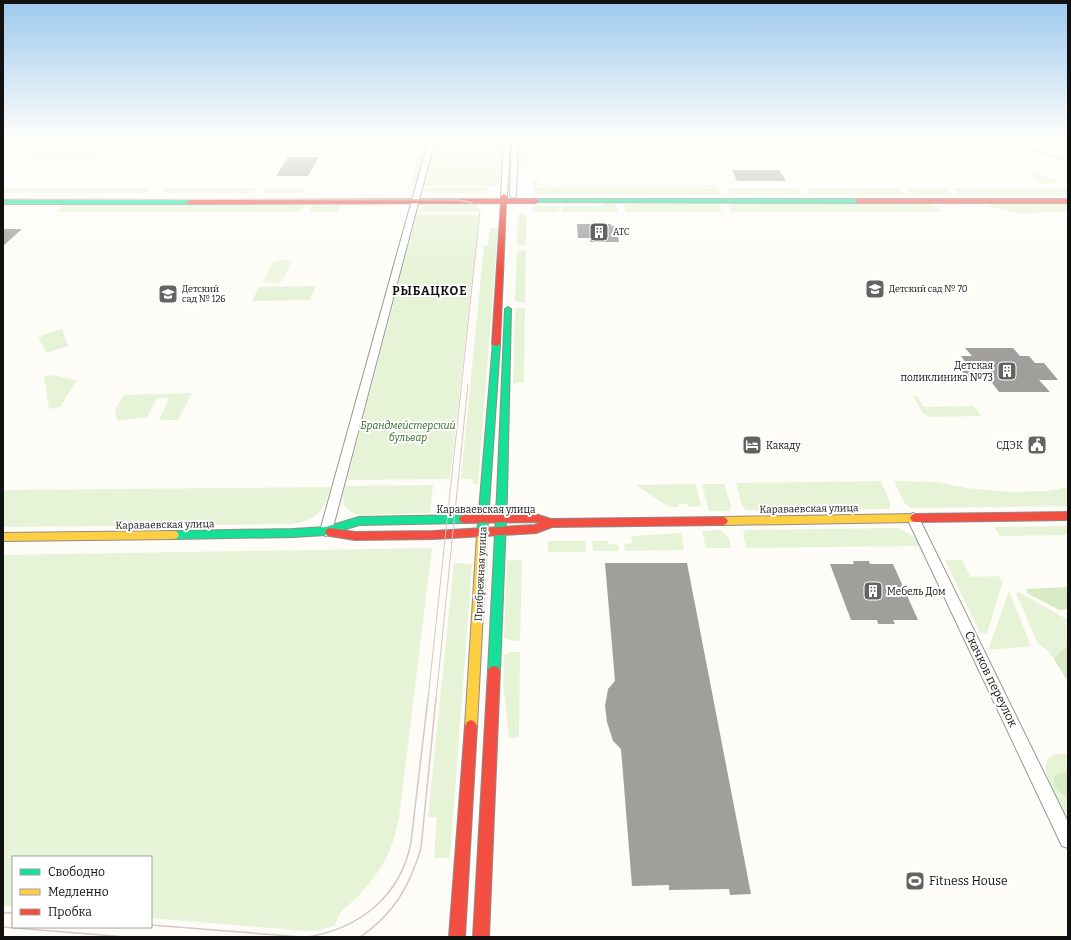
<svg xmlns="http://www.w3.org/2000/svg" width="1071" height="940" viewBox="0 0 1071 940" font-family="Bitter,serif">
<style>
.green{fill:#e7f3d7}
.forest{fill:#d8eac5}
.pitch{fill:#f0f6e1}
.building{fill:#a19f9c}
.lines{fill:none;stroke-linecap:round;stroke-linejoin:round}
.street-casing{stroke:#979795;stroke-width:2}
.fast-casing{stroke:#8e8d8b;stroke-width:2}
.slow-casing{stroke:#8e8d8b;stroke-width:2}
.jam-casing{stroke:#8e8d8b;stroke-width:2}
.street{fill:#fffffe;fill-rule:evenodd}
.fast{fill:#16e098;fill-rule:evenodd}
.slow{fill:#ffcf43;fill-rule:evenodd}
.jam{fill:#f24e42;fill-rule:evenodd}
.tram-far1{stroke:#d9c6c7;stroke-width:1}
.tram{stroke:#d9c6c7;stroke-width:1.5}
.labels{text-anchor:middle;stroke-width:4;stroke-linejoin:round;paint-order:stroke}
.far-poi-label{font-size:9px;fill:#111;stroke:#fff;text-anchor:start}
.poi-label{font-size:10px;fill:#111;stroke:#fff;text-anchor:end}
.park-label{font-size:10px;font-style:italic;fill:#2f6b1f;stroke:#fff}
.street-label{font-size:10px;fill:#111;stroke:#fff}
.far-district-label{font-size:12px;font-weight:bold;letter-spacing:1px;fill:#111;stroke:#fff}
.near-street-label{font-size:12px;fill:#111;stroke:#fff}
.near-poi-label{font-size:12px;fill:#111;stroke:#fff;text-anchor:start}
</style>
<rect width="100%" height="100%" fill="#fdfcf7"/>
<path class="green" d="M435,139H503L500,186H424Z
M519,139H526V165H519Z
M660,139L674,148H599V140Z
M419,152L424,153L415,185H410Z
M1027,174C1037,174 1052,177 1060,183L1039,184Z
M532,181H538L539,185L554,186L716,185L718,187L533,186Z
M3,188H149L145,193H3Z
M166,188H257L251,193H165L164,191Z
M263,188L308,189L302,193H264L262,190Z
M423,188H488L487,193H430L426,192Z
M534,188H719L721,193L720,195L534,194Z
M726,188H799L801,193L800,195H731L728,193Z
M806,188H899L904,194L813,195L809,193Z
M906,188L947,189L951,194L913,195Z
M952,188L1068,189V195H959Z
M602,203H616L618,212H562V206H602Z
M718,203L722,212H626L624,204Z
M728,203H928L937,207L942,212H731Z
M988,203H1068V212L1017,213L982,205H990Z
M64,205H305L300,212H56Z
M313,205H341L337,212H309Z
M428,205H472L477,208L478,212H417L421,208Z
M533,206H559V212H533Z
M417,214L479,215L450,479L347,480Z
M518,214H526V246L517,244Z
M490,228H498L478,484H473V479H461L484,245H488Z
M526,250L525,303L515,301L517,252Z
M316,286L310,300L252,301L259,287Z
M519,308H525L524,382L513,384L515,309Z
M62,329L68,346L47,353L38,338L45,334Z
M51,375L77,380L60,407L49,409L44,376Z
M192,393L178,420H159L169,398H157L147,417L117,421L115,409L124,395Z
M913,396H917L924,407L974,406L981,416L930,417L923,413Z
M881,481L890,502V509L746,510L742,505L736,483Z
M894,481L936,482L967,488L1009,492L1047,491L1068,487V506L910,508L904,502Z
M696,484L701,506L688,507L687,504H678V507H669L636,485Z
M702,484H724L731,505L730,511H709Z
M433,485L430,513L358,515C341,508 342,502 345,486Z
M331,487C324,509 319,519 295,524L3,527V494L6,490Z
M1068,526V535L1000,536L994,527Z
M899,528L914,537L921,546L746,548L743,534L746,530Z
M720,530L729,538L731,548H706L702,531Z
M681,533L684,550L625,551L624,544L632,543L631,536Z
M548,541H585L586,552H548Z
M592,541H608L609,544H618L619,551H593Z
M432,548L399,818C392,851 385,866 362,892C351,905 341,907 335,925L321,930L307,931L151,918V857H13V907L3,906V555Z
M507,560H522L520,641H511L504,638Z
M945,560H962L971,577L998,576L1003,581L987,633H980Z
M454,563L472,564L450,858H434L437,817H428Z
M1009,591L1031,646L988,650Z
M1019,592L1068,620V646L1062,650L1054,659L1049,652L1037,642L1016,593Z
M511,652H520L519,737L509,738L503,682L504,655Z
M1059,754H1068V772L1055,787L1068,800V821C1062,808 1039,771 1048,759C1051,755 1055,755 1059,754Z"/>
<path class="forest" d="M991,139H1008L1029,146L1038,147L1048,153L1063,156V160L994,142Z
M1068,587V609L1059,610L1027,593V589Z
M1068,646V682L1054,659L1062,650Z
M1068,772V800L1055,787L1054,777L1059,773Z"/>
<path class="pitch" d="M41,146L109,147L91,162L21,160Z
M283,259L291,262L283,280L277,284L263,282L272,263Z"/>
<path class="building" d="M288,157H319L308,176H276Z
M732,170H779L786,181H737Z
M577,224H611V226H617L619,242H590V238H578Z
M3,229H22L3,246Z
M965,348H1013L1020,356H1029L1035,363H1044L1058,380H1039L1050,392H999L990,380H968L957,363H966L961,356H972Z
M853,561H869L870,564H893L918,620H893L895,624H878L877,620H851L830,564H854Z
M605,563H687L751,894L730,895L729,889L669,890V885L632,886L621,749L613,741L607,722L605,706L608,689L615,681Z"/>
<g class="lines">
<g class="street-casing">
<path id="street" d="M429,139H435L332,531L330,534L326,536L322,534L320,531Z
M504,139H510L507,196L504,198L501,196Z
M512,139H518L516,196L513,198L510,196Z
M913,513L917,515L919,518L1068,822V848L1062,846L907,518L909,515Z"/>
</g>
<g class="fast-casing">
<path id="fast" d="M536,199H858L861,201L858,203L534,202L533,201Z
M3,200H189L192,202L189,204H3Z
M508,307L511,309L507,495L500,671L498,675L494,676L490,675L488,671L497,495L505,309Z
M493,342H496L500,344L487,535L485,538L482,539L479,538L477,535Z
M464,515L467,516L469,519L467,522L464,523L359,525L326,535L293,537L174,539L171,538L169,535L171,532L174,531L293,529L326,527L359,517Z"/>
</g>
<g class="slow-casing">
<path id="slow" d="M915,514L918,515L920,518L918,521L915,522L723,525L720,524L718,521L720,518L723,517Z
M174,531L177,532L179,535L177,538L174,539L3,541V533Z
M482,531L485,532L487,535L477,726L475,730L471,732L467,730L465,726L477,535L479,532Z"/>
</g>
<g class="jam-casing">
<path id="jam" d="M504,194L507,196V199H536L539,201L536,203H506L500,344L496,346L492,344L501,203L189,204L186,202L189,200L501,199V196Z
M1068,199V203H858L855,201L858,199Z
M1068,512V520L915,522L912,521L910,518L912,515L915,514Z
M535,514L551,519L723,517L726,518L728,521L726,524L723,525L552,527L536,533L433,539L355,540L330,536L327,535L325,532L327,529L330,528L355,532L433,531L535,525L540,523L535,522L464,523L461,522L459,519L461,516L464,515Z
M494,666L498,667L500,671L489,937H473L488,671L490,667Z
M471,720L475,722L477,726L465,937H449L465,726L467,722Z"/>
</g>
<use href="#street" class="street"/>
<use href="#fast" class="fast"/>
<use href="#slow" class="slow"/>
<use href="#jam" class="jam"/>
<path class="tram-far1" d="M3,199L457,200C467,201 474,202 480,211L428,699
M436,699L468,384"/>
<path class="tram" d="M3,913H13
M151,925L302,937
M3,927L126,937
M307,937C359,929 401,896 411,842L428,698
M360,937C393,915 410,886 421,848L436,698"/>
</g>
<linearGradient id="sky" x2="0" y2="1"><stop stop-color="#9dc9ee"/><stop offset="0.51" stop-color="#fefefb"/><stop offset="1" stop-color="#fefefb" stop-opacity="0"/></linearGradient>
<rect width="1071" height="271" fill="url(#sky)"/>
<defs>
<g id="building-square" transform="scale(1)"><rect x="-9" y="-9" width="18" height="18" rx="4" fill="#646362" stroke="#fff"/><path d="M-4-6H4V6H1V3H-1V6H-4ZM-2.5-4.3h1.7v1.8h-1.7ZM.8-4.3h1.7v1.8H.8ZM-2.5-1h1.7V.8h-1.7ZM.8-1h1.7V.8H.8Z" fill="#fff"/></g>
<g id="school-square" transform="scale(1)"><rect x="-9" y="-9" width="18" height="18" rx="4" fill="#646362" stroke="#fff"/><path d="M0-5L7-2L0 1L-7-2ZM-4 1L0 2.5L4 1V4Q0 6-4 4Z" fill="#fff"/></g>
<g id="hotel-square" transform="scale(1)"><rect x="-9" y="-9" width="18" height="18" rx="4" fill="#646362" stroke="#fff"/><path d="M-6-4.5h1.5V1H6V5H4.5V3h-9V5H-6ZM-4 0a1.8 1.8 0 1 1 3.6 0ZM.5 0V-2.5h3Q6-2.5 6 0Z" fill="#fff"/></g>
<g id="civic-square" transform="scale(1)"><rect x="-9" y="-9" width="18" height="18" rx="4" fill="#646362" stroke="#fff"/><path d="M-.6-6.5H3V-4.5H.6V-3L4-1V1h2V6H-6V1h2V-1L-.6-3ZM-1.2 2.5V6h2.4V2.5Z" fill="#fff"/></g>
<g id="stadium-square" transform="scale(1)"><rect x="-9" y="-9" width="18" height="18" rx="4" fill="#646362" stroke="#fff"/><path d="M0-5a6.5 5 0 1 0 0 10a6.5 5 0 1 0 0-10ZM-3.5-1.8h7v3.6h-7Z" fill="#fff"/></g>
</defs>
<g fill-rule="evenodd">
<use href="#building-square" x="599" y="232"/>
<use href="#school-square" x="875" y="289"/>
<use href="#school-square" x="168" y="294"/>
<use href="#building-square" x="1007" y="371"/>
<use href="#hotel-square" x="752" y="445"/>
<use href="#civic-square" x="1037" y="445"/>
<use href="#building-square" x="873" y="591"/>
<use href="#stadium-square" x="915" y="881"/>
</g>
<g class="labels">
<g class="far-poi-label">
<text x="613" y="235">АТС</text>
<text x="182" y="292">Детский<tspan x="182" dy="10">сад № 126</tspan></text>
<text x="889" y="292">Детский сад № 70</text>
</g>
<g class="poi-label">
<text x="993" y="369">Детская<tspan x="993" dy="12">поликлиника №73</tspan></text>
<text x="766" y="449" text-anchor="start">Какаду</text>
<text x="1023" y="449">СДЭК</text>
<text x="887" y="595" text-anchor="start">Мебель Дом</text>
</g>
<g class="park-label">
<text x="408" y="429">Брандмейстерский<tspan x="408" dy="12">бульвар</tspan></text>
</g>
<g class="street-label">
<text transform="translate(809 508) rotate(-1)" y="4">Караваевская улица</text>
<text x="486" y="513">Караваевская улица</text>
<text transform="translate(165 524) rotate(-1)" y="4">Караваевская улица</text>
<text transform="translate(480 574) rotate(-87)" y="4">Прибрежная улица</text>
</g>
<g class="far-district-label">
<text x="430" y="295">РЫБАЦКОЕ</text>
</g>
<g class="near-street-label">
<text transform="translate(991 679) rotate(64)" y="4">Скачков переулок</text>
</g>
<g class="near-poi-label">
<text x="929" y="885">Fitness House</text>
</g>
</g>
<rect width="1071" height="940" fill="none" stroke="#111111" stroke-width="8"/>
<rect x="12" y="856" width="140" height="72" fill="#ffffff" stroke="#a0a0a0"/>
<rect x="20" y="869" width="20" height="6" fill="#16e098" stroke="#a0a0a0"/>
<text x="48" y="876" font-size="12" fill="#111111">Свободно</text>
<rect x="20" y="889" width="20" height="6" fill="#ffcf43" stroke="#a0a0a0"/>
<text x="48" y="896" font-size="12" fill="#111111">Медленно</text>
<rect x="20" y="909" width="20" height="6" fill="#f24e42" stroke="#a0a0a0"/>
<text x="48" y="916" font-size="12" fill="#111111">Пробка</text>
</svg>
